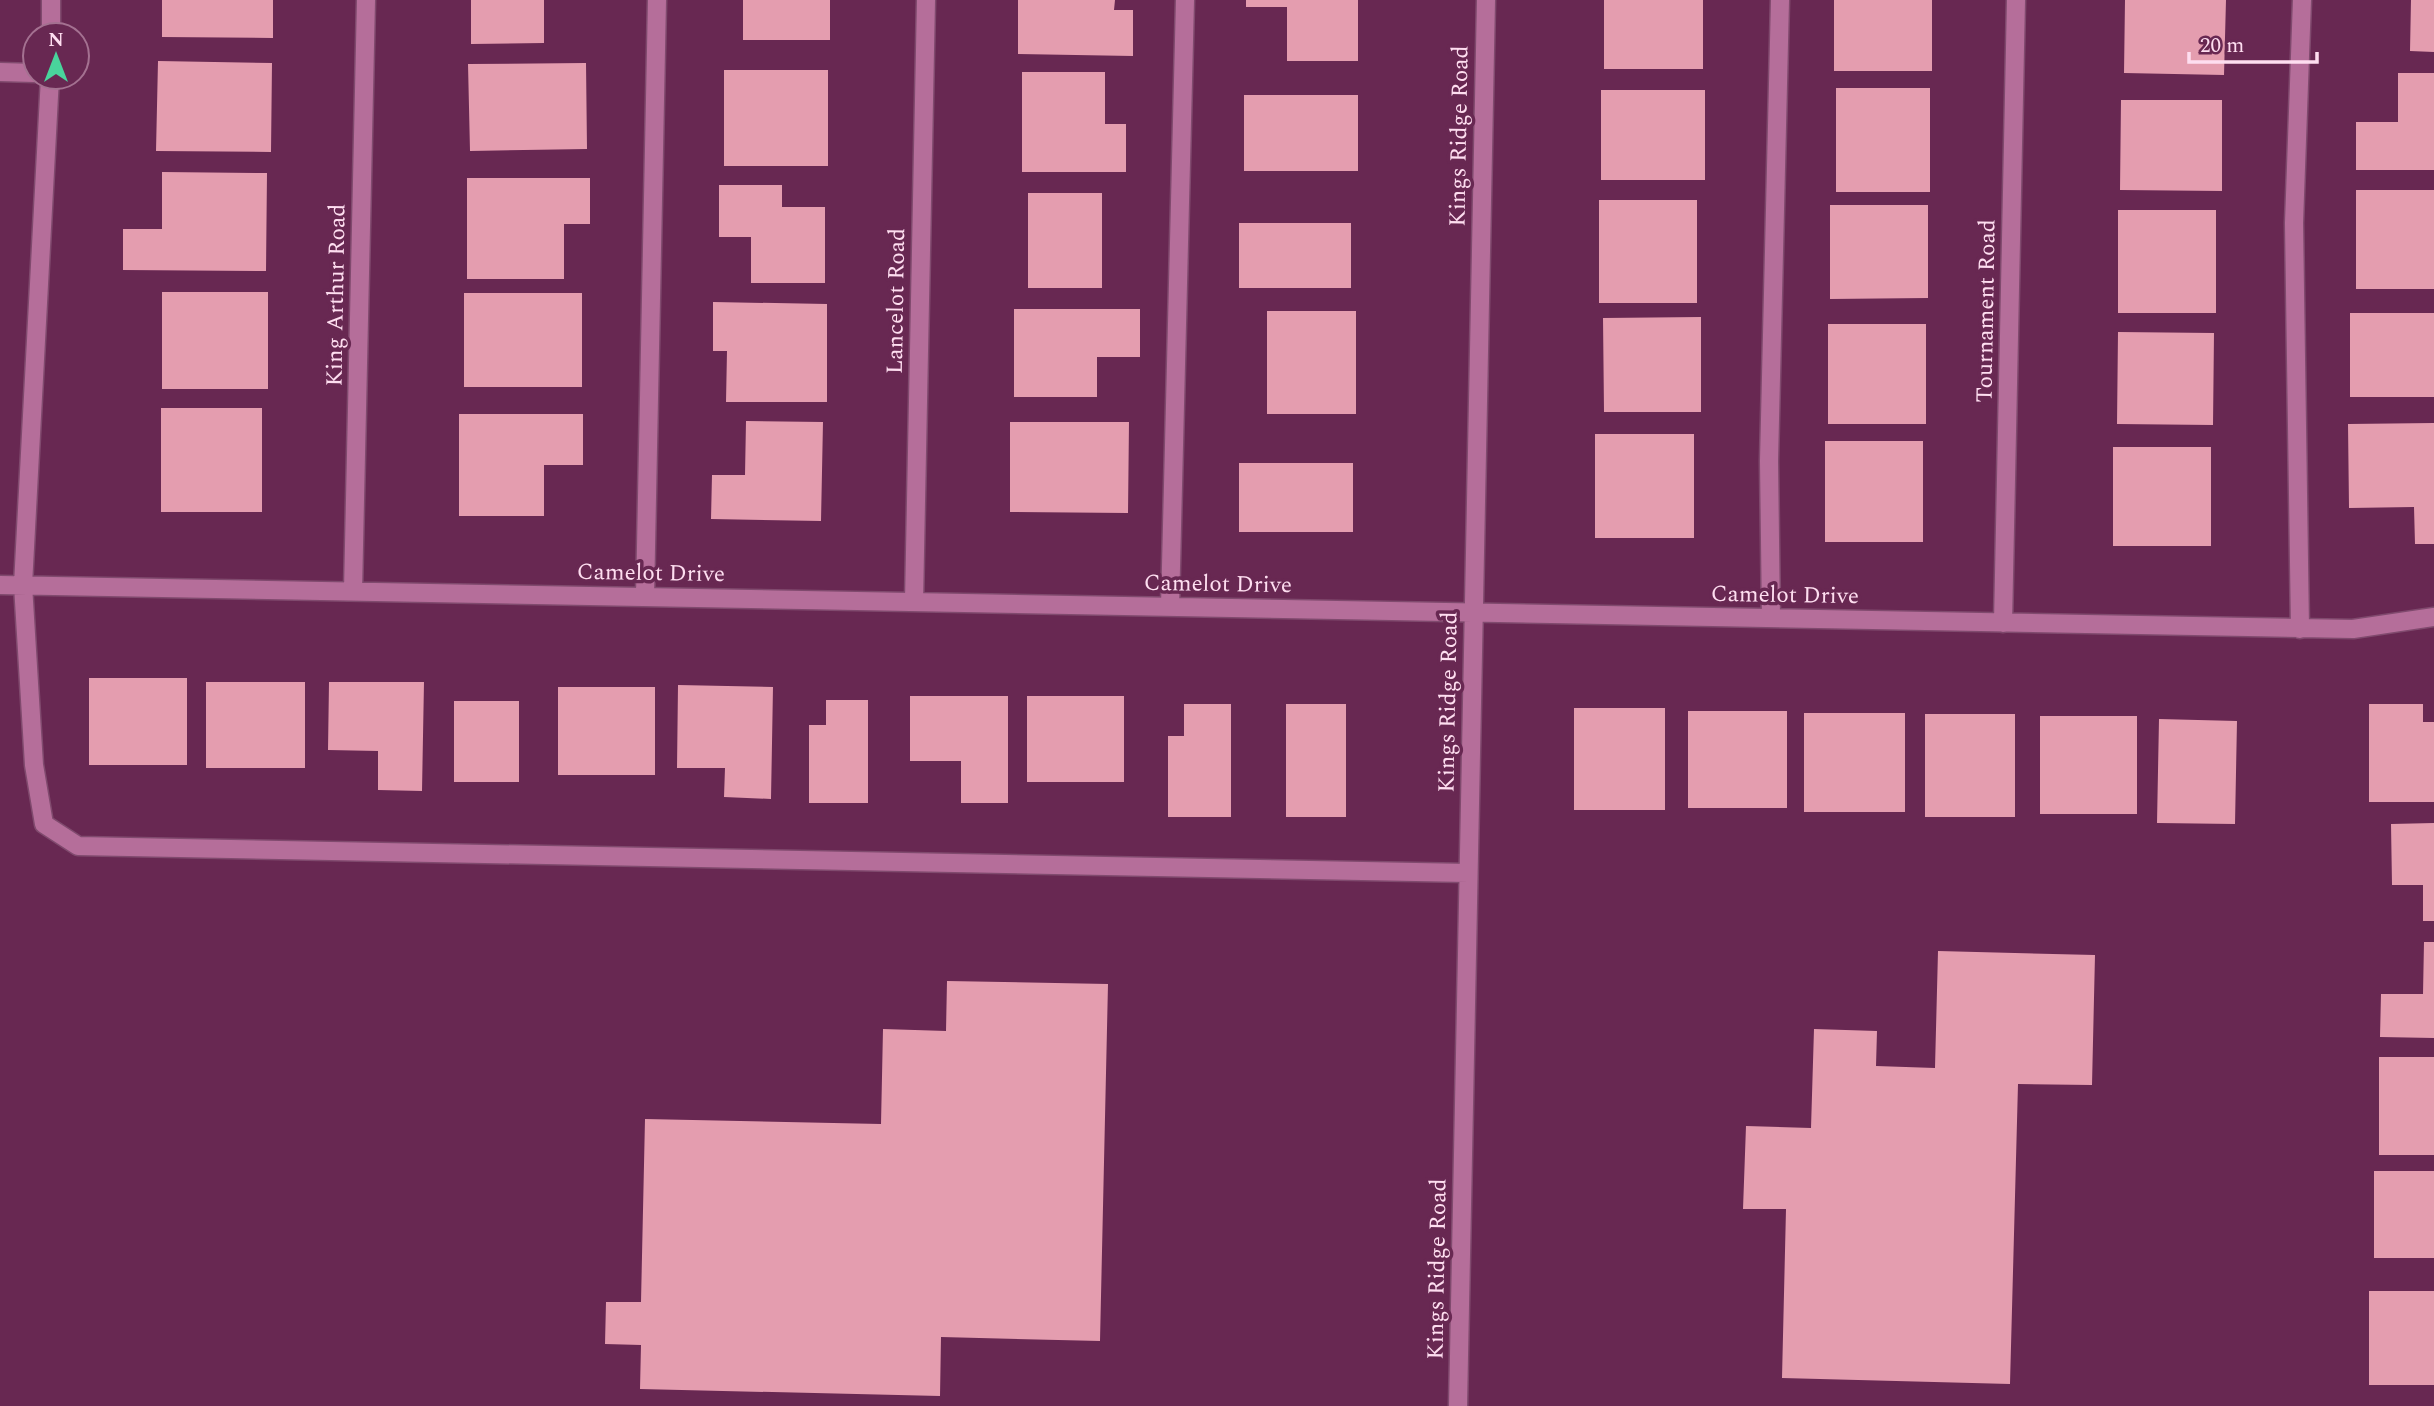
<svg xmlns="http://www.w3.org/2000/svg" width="2434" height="1406" viewBox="0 0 2434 1406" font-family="Spectral,serif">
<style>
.building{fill:#e49daf}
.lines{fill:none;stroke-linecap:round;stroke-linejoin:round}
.minor-casing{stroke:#804a6e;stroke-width:21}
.minor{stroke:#b56e9a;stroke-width:18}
.labels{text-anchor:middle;stroke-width:7;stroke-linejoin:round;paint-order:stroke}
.street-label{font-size:23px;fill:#fedef0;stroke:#682852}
</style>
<rect width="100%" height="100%" fill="#682852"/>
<path class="building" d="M162,0H273V38L162,37Z
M471,0H544V43L471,44Z
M743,0H830V40H743Z
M1018,0H1115L1114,10H1133V56L1018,54Z
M1246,0H1358V61H1287V7H1246Z
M1604,0H1703V69H1604Z
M1834,0H1932V71H1834Z
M2125,0H2226L2224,75L2124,73Z
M2411,0H2434V52L2410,51Z
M158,61L272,63L271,152L156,151Z
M586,63L587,149L470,151L468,64Z
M724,70H828V166H724Z
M1022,72H1105V124H1126V172H1022Z
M2398,73H2434V170H2356V122H2398Z
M1836,88H1930V192H1836Z
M1601,90H1705V180H1601Z
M1244,95H1358V171H1244Z
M2121,100H2222V191L2120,190Z
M162,172L267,173L266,271L123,270V229H162Z
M467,178H590V224H564V279H467Z
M719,185H782V207H825V283H751V237H719Z
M2356,190H2434V289H2356Z
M1028,193H1102V288H1028Z
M1599,200H1697V303H1599Z
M1830,205H1928V298L1830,299Z
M2118,210H2216V313H2118Z
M1239,223H1351V288H1239Z
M162,292H268V389H162Z
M464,293H582V387H464Z
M713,302L827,304V402H726L727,351H713Z
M1014,309H1140V357H1097V397H1014Z
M1267,311H1356V414H1267Z
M2350,313H2434V397H2350Z
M1701,317V412H1604L1603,318Z
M1828,324H1926V424H1828Z
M2118,332L2214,333L2213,425L2117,424Z
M161,408H262V512H161Z
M459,414H583V465H544V516H459Z
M746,421L823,422L821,521L711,519L712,475H745Z
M1010,422H1129L1128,513L1010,512Z
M2434,423V544H2415L2414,507L2349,508L2348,424Z
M1595,434H1694V538H1595Z
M1825,441H1923V542H1825Z
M2113,447H2211V546H2113Z
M1239,463H1353V532H1239Z
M89,678H187V765H89Z
M206,682H305V768H206Z
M329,682H424L422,791L378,790V751L328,750Z
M678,685L773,687L771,799L724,797L725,768H677Z
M558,687H655V775H558Z
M910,696H1008V803H961V761H910Z
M1027,696H1124V782H1027Z
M826,700H868V803H809V725H826Z
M454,701H519V782H454Z
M1184,704H1231V817H1168V736H1184Z
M1286,704H1346V817H1286Z
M2369,704H2423V722H2434V802H2369Z
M1574,708H1665V810H1574Z
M1688,711H1787V808H1688Z
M1804,713H1905V812H1804Z
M1925,714H2015V817H1925Z
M2040,716H2137V814H2040Z
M2159,719L2237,721L2235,824L2157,823Z
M2434,823V921H2423V885H2392L2391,824Z
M2424,942H2434V1038L2380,1037L2381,994H2423Z
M1938,951L2095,955L2092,1085L2018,1084L2010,1384L1782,1378L1786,1209H1743L1746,1126L1811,1128L1814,1029L1877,1031L1876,1066L1935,1068Z
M947,981L1108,984L1100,1341L941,1337L940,1396L640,1389L641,1345L605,1344L606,1302H641L645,1119L881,1124L883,1029L946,1031Z
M2379,1057H2434V1155H2379Z
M2374,1171H2434V1258H2374Z
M2369,1291H2434V1385H2369Z"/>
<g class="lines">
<g class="minor-casing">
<path id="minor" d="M51,35V0
M0,72L35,73
M50,77L23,585L34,765L44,824L78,846L1468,873
M0,585L2353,629L2434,617
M353,591L366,0
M645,597L657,0
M914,602L926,0
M1170,607L1185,0
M1771,618L1769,461L1780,0
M2003,623L2016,0
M2300,629L2294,223L2302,0
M1458,1406L1486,0"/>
</g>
<use href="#minor" class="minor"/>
</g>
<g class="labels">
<g class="street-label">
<text transform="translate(1458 136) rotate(-89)" y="8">Kings Ridge Road</text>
<text transform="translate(335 295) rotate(-89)" y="8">King Arthur Road</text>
<text transform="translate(895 301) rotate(-89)" y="8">Lancelot Road</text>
<text transform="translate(1985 311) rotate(-89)" y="8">Tournament Road</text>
<text transform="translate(651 572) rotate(1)" y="8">Camelot Drive</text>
<text transform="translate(1218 583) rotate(1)" y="8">Camelot Drive</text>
<text transform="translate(1785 594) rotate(1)" y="8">Camelot Drive</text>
<text transform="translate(1447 702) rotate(-89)" y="8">Kings Ridge Road</text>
<text transform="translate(1436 1269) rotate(-89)" y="8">Kings Ridge Road</text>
</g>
</g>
<g transform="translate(56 56)"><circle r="33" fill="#682852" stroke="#a47191" stroke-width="2"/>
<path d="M0-5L12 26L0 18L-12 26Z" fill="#49d49c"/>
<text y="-10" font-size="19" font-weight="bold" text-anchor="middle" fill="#fedef0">N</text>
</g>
<path d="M2189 52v10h128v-10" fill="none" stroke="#fedef0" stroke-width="3.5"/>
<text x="2200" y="52" font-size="21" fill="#fedef0" stroke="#682852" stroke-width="5" paint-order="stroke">20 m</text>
</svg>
